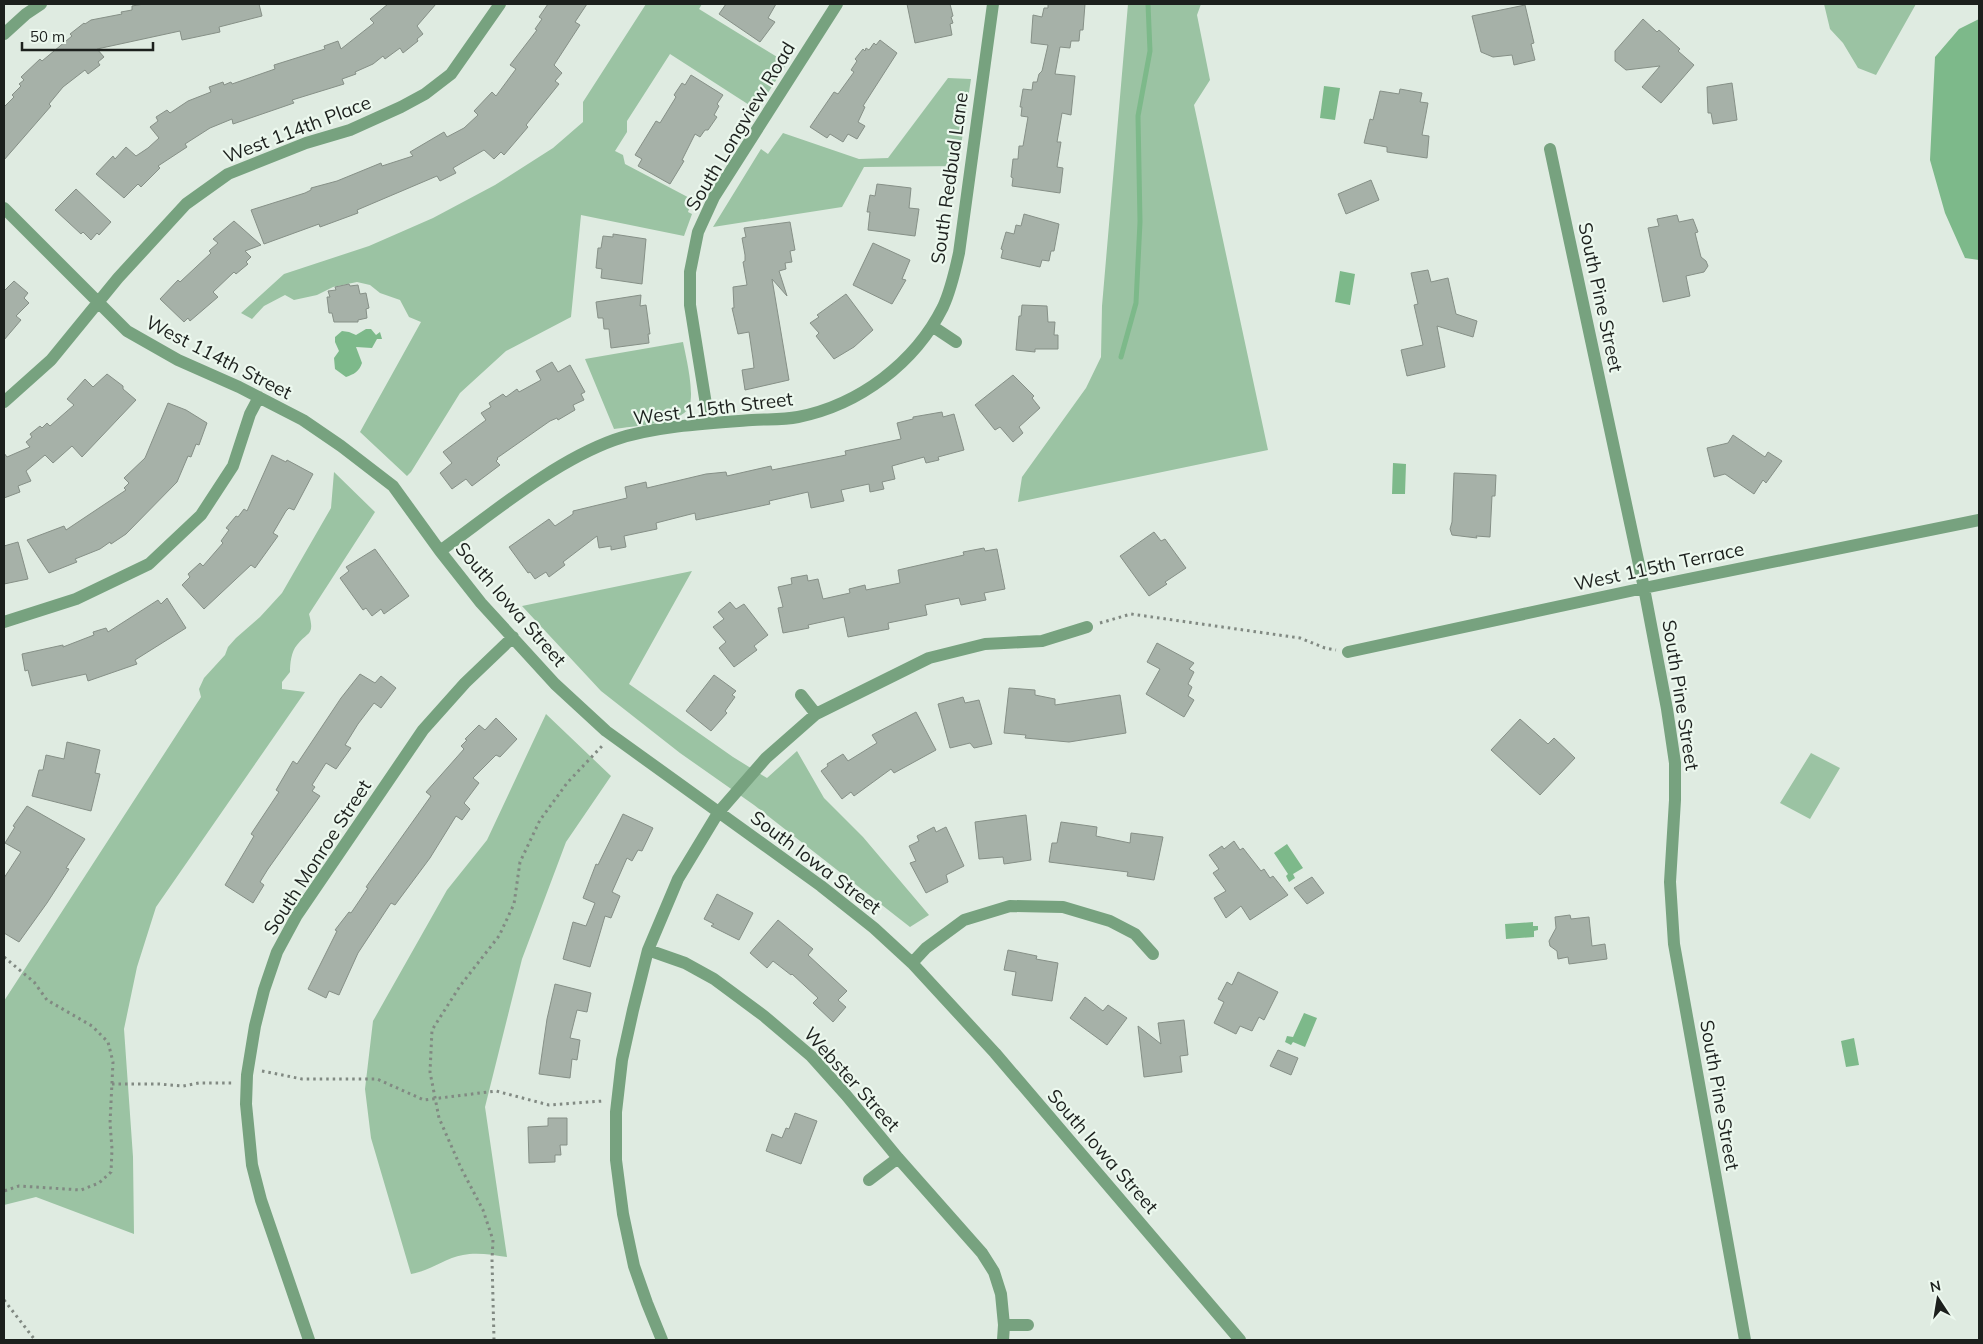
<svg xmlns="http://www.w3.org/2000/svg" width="1983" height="1344" viewBox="0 0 1983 1344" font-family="Mulish,sans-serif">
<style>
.green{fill:#9bc3a3}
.water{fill:#7db98a}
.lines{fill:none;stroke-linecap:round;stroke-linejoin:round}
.stream{stroke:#7db98a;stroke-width:5}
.building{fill:#a6b1a8;stroke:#869087}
.path{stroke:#818982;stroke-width:3;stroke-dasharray:2.5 4;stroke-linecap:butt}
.minor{stroke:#77a27f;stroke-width:12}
.labels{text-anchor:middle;stroke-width:4.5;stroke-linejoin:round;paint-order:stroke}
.street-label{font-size:19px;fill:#1c201d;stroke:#ecf8ee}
</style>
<rect width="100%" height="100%" fill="#dfebe1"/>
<path class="green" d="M646,4H702L699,9L787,63L757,110L670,54L627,121V132L615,151L623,155L625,164L699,203L696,208L690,206L688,212L692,214L684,236L581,215L571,317L506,351L460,393L411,472L407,476L360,432L421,322L409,317L400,300L380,293L370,285L357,282L333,287L317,295L294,300L285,295L264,306L252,319L241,313L284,274L369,246L433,218L495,185L553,148L583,122V102Z
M1128,4H1201L1197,15L1210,80L1194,105L1268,450L1018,502L1022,477L1086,388L1101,357L1102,306Z
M1824,4H1916L1876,75L1858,68L1843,43L1830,29Z
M948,78L971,79L958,166L864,167L842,207L713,227L761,149L768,154L783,133L859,159L888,158Z
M683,342C686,357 695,393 689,407C682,424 632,426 614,429L585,359Z
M334,472L375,512L309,614C315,636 308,631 297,645C291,652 290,664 290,672L282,682V689L305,692L156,907L137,967L124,1029L133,1157L134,1234L36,1197L4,1205V1001L201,697L199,689L204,678L225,655L228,647L236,638L260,617L282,593L331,508Z
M692,571L629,684L733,757L767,778L797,751L824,798L863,837L929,915L910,927L754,805L680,753L601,691L522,606Z
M546,714L611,776L566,842L522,959L485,1107L507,1257C493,1255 477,1252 463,1255C445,1258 430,1271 411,1274L371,1138L365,1089L373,1021L447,890L487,840Z
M1811,753L1840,768L1810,819L1780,803Z"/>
<path class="water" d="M1979,19V260L1965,258L1945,213L1930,160L1935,57L1959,29Z
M1324,86L1340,88L1335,120L1320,118Z
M1340,271L1355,274L1350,305L1335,302Z
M366,329H371L376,335L380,332L382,339H377L372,348L356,347L362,363C359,372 354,374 346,377L335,369L334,358L339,351L335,342V337L342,331L349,332L356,335Z
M1393,463L1406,464L1405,494H1392Z
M1287,844L1303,868L1293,874L1295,878L1289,882L1286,876L1288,874L1274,853Z
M1533,922V926H1538V930L1534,931V937L1506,939L1505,924Z
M1304,1013L1317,1018L1305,1047L1293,1042L1291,1045L1285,1042L1287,1036L1293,1037Z
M1854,1038L1859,1065L1846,1067L1841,1041Z"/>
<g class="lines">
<path class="stream" d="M1121,357L1136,303L1140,222L1138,116L1150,51L1148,4"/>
</g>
<path class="building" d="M144,4H259L262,16L219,27L220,32L182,40L180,31L97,49L104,57L98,62L100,65L88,74L85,70L63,87L49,104L51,106L4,160V107L14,97L12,95L21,86L19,84L24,80L21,77L40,59L42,61L72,36L70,34L84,23L85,24L91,20L122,14L121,12L132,10V6Z
M388,4H436L417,26L423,34L417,39L418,41L403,53L400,48L385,59L383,56L373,64L355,72L356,74L342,79L344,84L292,100L294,103L233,124L232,119L210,128L185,144L187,147L158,166L160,168L141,187L138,184L124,198L96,174L113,156L115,159L126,147L136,156L148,148L159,138L150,127L158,121L156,117L167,110L170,113L188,101L211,92L209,87L223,82L224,85L231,82L232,84L275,69L274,65L325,49L324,46L338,41L341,49L374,23L370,19Z
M548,4H587L575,22L580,25L554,65L562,73L555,81L559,84L526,125L528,127L504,155L501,152L494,159L484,150L453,168L456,173L440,181L437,176L357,210L358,213L320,227L319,224L264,244L251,210L305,193L311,190V188L337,181L381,163L382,166L413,156L410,152L444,132L447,137L464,128L478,115L474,111L492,92L496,96L516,69L510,65L537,30L535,29L542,19L539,17Z
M726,4H776L768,18L775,22L760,42L719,14Z
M907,4H950L953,16L951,17L953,23L950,24L952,35L915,43Z
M1048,4H1085L1083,30H1080L1079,41H1071L1070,48L1060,47L1055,74L1075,76L1071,115L1062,113L1057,142H1061L1057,167L1063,168L1060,193L1012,186L1013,178L1011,177L1013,159H1018L1019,146H1023L1028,117L1021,116L1022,107H1020L1023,89L1032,90L1033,82H1037L1039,74L1042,71L1048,45L1031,43L1033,15L1042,17L1044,8H1048Z
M1525,5L1534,43L1531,44L1535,60L1514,65L1512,55L1493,57L1481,52L1472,16Z
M1643,19L1657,32L1659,30L1680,49L1678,51L1694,65L1661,103L1642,87L1660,66L1626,70L1615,61V51Z
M880,40L897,53L863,106L865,107L858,122L865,126L857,139L848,134L843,142L830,134L827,138L810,127L834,92L838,94L854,72L851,70L857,61L855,59L863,49L865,51L866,48L869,50L874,43L876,45Z
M691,75L723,95L717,104L719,106L714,115L717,117L708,130H705L700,137L695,134L682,160L684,161L670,184L638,166L642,159L635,155L656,121L660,123L676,97L674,95L682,83L685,85Z
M1732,83L1737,120L1713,124L1711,113H1708L1707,87Z
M1400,89L1422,93L1420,102L1428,103L1422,135L1429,136L1427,158L1387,152V147L1364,143L1370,119L1373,120L1380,91L1399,94Z
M1371,180L1379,200L1346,214L1338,194Z
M877,184L911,188L909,208L919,209L915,236L868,230L870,212H867L870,195L875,196Z
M76,189L111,222L99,235L97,233L91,240L83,232L81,234L55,210Z
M1024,214L1059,224L1054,251H1051L1049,261L1042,260L1040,267L1001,258L1003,250L1001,249L1006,232L1014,234L1016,225L1021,226Z
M1677,215L1679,222L1693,219L1698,232L1695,233L1701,257L1706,261L1708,266L1704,272L1686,276L1690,296L1663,302L1648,228L1659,226L1657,219Z
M234,221L261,245L245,251L251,257L246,262L248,264L236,274L234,272L213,292L218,297L190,321L188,318L184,322L160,299L178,280L180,282L211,253L209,251L218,243L213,239Z
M790,222L795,250L790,251L792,262L785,263L786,269L779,271L787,296L772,279L789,380L745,390L742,370L754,368L753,359L749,332L738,334L732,308H734L733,287L747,285L743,262L745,261V255L742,238L746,237L744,228Z
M613,234L646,239L642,284L601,278L602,269L596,268L598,248H601L603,236L613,237Z
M873,243L910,260L902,279L906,280L892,304L853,285Z
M1428,270L1431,282L1448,278L1456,314L1477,321L1473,337L1437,326L1445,367L1407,376L1401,350L1423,345L1414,305L1418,304L1411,273Z
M14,281L28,293L24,298L29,303L16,316L21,320L4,340V291Z
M349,284L350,286L358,285L360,294L366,293L369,308L366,309L367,318L358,320V322H334L332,313H329L327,297H330L328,291L336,290L335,287Z
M846,294L873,330L854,347L834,359L816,336L819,333L810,323L819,317L817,315Z
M641,295L640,306L646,305L650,334H648L649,343L611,348L609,329H604L603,318H598L596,302Z
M1022,305L1047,306L1048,322H1055L1054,335H1058V349H1035V352L1016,350L1019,316H1021Z
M552,362L558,372L570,365L585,392L581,394L584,400L573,405L575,410L558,420L557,418L550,421L497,458L498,459L496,461L500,465L472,486L466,479L452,489L440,473L452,463L443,452L486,420L481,413L491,407L489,403L503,394L506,397L517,389L519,392L541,380L536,371Z
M107,374L123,386V389L136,400L82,457L72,446L53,463L45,455L26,471L31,481L18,486L20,492L4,498V453L7,457L30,447L26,442L32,437L30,434L40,426L42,428L47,423L50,426L74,405L67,399L85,379L93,387Z
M1013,375L1034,396L1032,398L1040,408L1019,427L1023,433L1013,442L1000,427L995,430L975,405Z
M168,403L186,410L207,423L199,445L196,444L191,457L188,456L177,482L126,534L111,544L110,542L100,549L75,559L77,562L49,573L27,540L64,526L66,530L126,490L124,488L129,483L124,478L145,458Z
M942,412L943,417L954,414L964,450L938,457L939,460L926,463L924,457L892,466L895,479L882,482L884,489L870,492L869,484L841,490L844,501L811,508L808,492L769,501L770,504L696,520L695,513L656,523L657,529L624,536L626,547L611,550V546L599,548L597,536L563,562L565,565L549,577L546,572L535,579L530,572L528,573L509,547L549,519L555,526L573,514V511L627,498L625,487L646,482L647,488L706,474L726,472L727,476L771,466L772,470L846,455L845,451L901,439L897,423L913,419V417Z
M1733,435L1765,457L1768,452L1782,461L1766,483L1763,480L1754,494L1725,474L1714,477L1707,448L1728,443Z
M272,455L286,462L287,460L313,474L294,510L289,508L286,511L273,533L278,536L255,568L251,565L204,609L182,585L190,577L188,574L200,563L203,566L223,543L221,541L229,530L226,528L236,516L238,517L244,509L247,511Z
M1454,473L1496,475L1495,496H1492L1490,537L1476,536L1477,538L1452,535L1450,529L1452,522Z
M1154,532L1161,541L1165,539L1186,568L1165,582L1167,584L1149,596L1120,556Z
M18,542L28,579L4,584V546Z
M984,548L985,551L997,549L1005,589L984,593L986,600L961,605L959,598L925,605L927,615L888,623L889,629L848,637L844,617L808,625L809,628L783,633L778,608L783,607L778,587L792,584L791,578L807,575L808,581L818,579L823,599L850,593L849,589L865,585L866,590L900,583L898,570L964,555L963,552Z
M375,549L409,596L384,614L381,609L372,616L366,608L363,610L340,578L349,571L346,567Z
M167,598L186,628L135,660L137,664L88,681L86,674L32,686L28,670L25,671L22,654L63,645V647L94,635L93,632L106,628L108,632L158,600L161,604Z
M730,602L736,609L744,604L768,635L754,646L757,650L734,667L719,648L726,642L713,627L724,619L718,612Z
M1157,643L1194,663L1189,669L1194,672L1188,684L1192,687L1188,696L1194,700L1184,717L1146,694L1160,669L1147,662Z
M360,674L375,683L381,676L396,688L381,708L374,703L358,724L345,745L351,748L336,769L326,763L312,785L315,787L312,791L320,796L268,869L260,882L264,885L253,903L225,885L254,836L251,834L279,792L276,790L293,761L297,764L341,698Z
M714,675L736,691L732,695L735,697L725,711L727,713L711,731L686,711Z
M1009,688L1035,690V695L1055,699V705L1120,695L1126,733L1069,742L1025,738L1026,735L1004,733Z
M963,697L965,703L979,700L992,744L974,748L970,743L950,748L938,704Z
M916,712L936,750L894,773L891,769L854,796L851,792L842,799L821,771L828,766L827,764L843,754L848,761L877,743L872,735Z
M496,718L517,739L500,757L496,755L473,778L479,783L464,803L470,809L462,820L456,816L430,858L395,905L391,903L358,953L339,995L329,991L326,998L308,989L337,931L335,930L349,912L351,913L368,888L366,887L431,796L426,792L464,749L461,746L467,740L465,739L479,725L485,730Z
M1520,719L1548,744L1554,738L1575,758L1540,795L1491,750Z
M67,742L100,750L95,773L100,774L91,811L32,796L39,770H43L46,755L64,759Z
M27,806L85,839L66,868L69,869L47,903L19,942L4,933V878L21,852L5,843L15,827L13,826Z
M623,814L653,828L642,851L638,850L632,861L627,858L612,892L620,896L611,918L605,916L590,967L563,959L573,922L586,926L595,903L583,898L596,864L598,865Z
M1026,815L1031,860L1004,864L1003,857L979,859L975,822Z
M1061,822L1097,827L1096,836L1130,843L1131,833L1163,837L1154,880L1127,876L1128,872L1049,862L1052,843H1057Z
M934,827L936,832L946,827L964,866L946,875L948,882L926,893L910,863L916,861L909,846L919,841L917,836Z
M1234,841L1240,850L1243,848L1261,871L1264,869L1270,878L1273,876L1288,895L1250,920L1241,906L1226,918L1214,898L1226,891L1213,873L1219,869L1209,855L1222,846L1224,849Z
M1312,877L1324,893L1307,904L1294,888Z
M717,894L753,913L739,940L711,926L714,924L704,919Z
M1570,915L1571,919L1589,917L1592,946L1605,944L1607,959L1569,964L1568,957L1558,959L1557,951L1550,946L1549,941L1556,928L1555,917Z
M778,920L813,949L808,955L847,991L838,1000L846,1007L833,1022L813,1003L818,998L792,974L791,975L773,961L767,968L750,953Z
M1008,950L1037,956L1036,959L1058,963L1052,1001L1012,995L1016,972L1004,970Z
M1238,972L1278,992L1264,1020L1259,1017L1252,1031L1240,1026L1236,1034L1214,1023L1224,1002L1218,999L1227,982L1232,985Z
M555,984L591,993L587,1012L577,1010L570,1038L580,1040L577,1060L572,1059L570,1078L539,1074L547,1019Z
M1085,997L1103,1011L1108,1005L1127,1018L1107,1045L1070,1018Z
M1184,1020L1188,1055L1180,1056L1182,1072L1144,1077L1138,1026L1161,1044L1158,1023Z
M1278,1050L1298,1058L1291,1075L1270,1066Z
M795,1113L817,1121L801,1164L766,1151L772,1134L782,1138L786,1128L789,1129Z
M548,1118H567V1145H560L561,1155H555V1162L529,1163L528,1127L548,1126Z"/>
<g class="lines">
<path class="path" d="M1100,623L1131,614L1300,638L1325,648L1336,650
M4,957L34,982L47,1000L92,1026L108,1042L113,1062L110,1123L112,1149L111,1172L99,1183L81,1190L19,1186L4,1191
M262,1071L302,1079H377L424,1100L496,1091L549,1105L603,1101
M112,1084H159L183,1086L199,1083H234
M4,1300L35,1340
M494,1340L492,1260L493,1240L483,1210L461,1168L439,1118L430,1072L432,1030L460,986L499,936L514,904L520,862L540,820L567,783L602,746"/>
<path class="minor" d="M4,34L26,14L41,4
M1550,149L1644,588L1667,709L1675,763V800L1670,882L1674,944L1745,1340
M4,208L127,331L178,360L239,387L303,420L341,446L393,486L440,551L481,603L555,684L606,731L821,886L874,928L912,963L995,1053L1240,1340
M932,326L956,342
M4,402L51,360L118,278L186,204L228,174L306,143L350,130L401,107L425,94L451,74L500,4
M709,423L690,305V272L698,232L714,197L837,4
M440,551C493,513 553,462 614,440C654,426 710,423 752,420C767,419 783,420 798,417C859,405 915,363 943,307C951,290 955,271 959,253L993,4
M4,622L76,599L149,564L201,515L233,466L250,414L259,397
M1348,652L1644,588L1979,520
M801,695L816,714
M648,950L685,963L714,979L764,1016L811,1056L846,1095L898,1158L982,1253L994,1272L1001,1294L1004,1325L1003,1340
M912,963L926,948L964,920L1010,906L1063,907L1110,921L1135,934L1153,954
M869,1180L898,1158
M1004,1325H1028
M309,1340L261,1200L252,1165L246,1104L247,1075L255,1026L264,990L277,952L297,915L423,730L465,683L513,637
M662,1340L647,1303L634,1266L623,1214L616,1160V1112L622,1060L633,1010L648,950L678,879L718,813L766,758L816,714L929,658L985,644L1042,641L1087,627"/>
</g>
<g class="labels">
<g class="street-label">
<text transform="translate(740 126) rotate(-59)" y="7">South Longview Road</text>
<text transform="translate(297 129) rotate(-21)" y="7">West 114th Place</text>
<text transform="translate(949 178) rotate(-82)" y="7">South Redbud Lane</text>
<text transform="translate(1601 297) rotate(78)" y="7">South Pine Street</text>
<text transform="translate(219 357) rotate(27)" y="7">West 114th Street</text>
<text transform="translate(713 408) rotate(-7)" y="7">West 115th Street</text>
<text transform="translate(1659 566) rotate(-12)" y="7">West 115th Terrace</text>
<text transform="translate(511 604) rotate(49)" y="7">South Iowa Street</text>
<text transform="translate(1681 695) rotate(81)" y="7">South Pine Street</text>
<text transform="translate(317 857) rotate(-57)" y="7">South Monroe Street</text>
<text transform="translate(816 862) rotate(37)" y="7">South Iowa Street</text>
<text transform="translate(852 1079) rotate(48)" y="7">Webster Street</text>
<text transform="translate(1720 1095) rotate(80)" y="7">South Pine Street</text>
<text transform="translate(1103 1151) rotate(49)" y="7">South Iowa Street</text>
</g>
</g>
<rect width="1983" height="1344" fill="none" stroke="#1c201d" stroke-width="10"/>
<g transform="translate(1938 1299) rotate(348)" stroke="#ecf8ee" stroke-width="4" paint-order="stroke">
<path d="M0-4L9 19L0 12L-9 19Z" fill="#1c201d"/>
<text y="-8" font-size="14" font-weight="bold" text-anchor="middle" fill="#1c201d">N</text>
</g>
<path d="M22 42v8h131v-8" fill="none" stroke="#1c201d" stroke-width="2.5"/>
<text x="30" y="42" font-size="15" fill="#1c201d" stroke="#ecf8ee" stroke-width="4" paint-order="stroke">50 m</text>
</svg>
